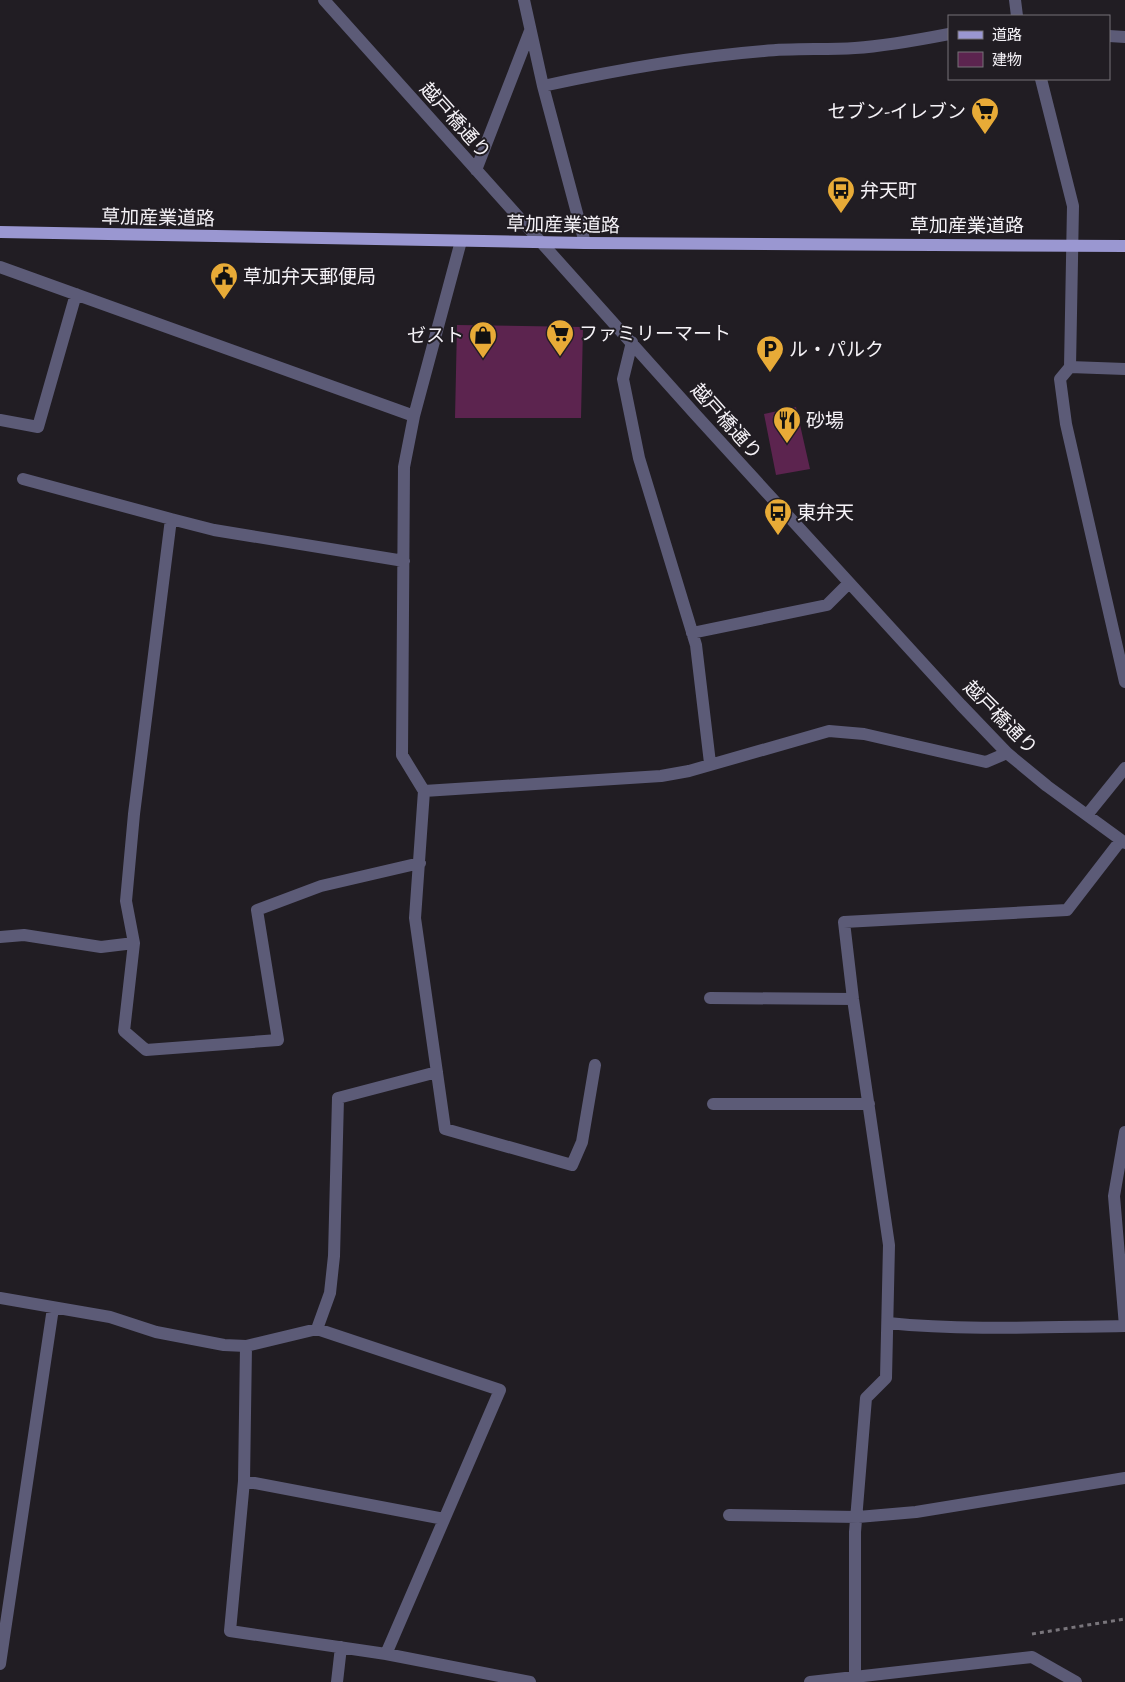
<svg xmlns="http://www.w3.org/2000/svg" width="1125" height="1682" viewBox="0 0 1125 1682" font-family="'Alegreya Sans','Noto Sans JP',sans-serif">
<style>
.building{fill:#5c244f}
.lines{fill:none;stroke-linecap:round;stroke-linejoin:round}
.path{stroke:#79757b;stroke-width:3;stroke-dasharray:4 4;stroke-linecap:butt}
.minor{stroke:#5c5b77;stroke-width:12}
.major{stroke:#9a97d1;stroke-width:12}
.labels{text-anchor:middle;stroke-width:4;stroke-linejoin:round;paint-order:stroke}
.poi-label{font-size:19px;fill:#f5f2f7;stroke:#211d23;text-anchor:start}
.street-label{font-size:19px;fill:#f5f2f7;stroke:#211d23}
</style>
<rect width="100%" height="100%" fill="#211d23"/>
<path class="building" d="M457,325L583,327L581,418H455Z
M796,407L810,469L776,475L764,414Z"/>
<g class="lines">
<path class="path" d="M1032,1634L1125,1619"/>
<path class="minor" d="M324,0L695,414L961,705L1007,753L1047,786L1125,843
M524,0L543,86L585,243
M1015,0L1017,16
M1109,36L1125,37
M1041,79L1073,206L1070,367
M543,86C616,70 689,57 764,51C794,48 825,50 855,48C886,46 918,40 949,34
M476,170L530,31
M461,241L414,416L404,467L402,755L424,791L415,918L445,1129L572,1165L582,1142L595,1065
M0,267L414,416
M632,342L623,379L639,458L696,645L710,763
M1125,369L1070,367L1060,379L1066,424L1125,682
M0,420L38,427L76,294
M23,479L171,519
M404,561L214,530L171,519L134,814L126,901L134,943L124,1031L146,1050L278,1040L257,910L321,886L420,863
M692,633L827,605L849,583
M424,791L661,776L689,771L829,731L864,734L986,762L1007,753
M1087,815L1125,768
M0,937L24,935L101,947L134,943
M710,998L853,999
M713,1104H869
M0,1298L110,1317L156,1332L224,1345L246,1346L244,1481L230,1631L386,1654L530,1682
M888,1323C966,1331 1046,1327 1125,1326L1114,1196L1125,1132
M317,1329L330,1293L334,1256L338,1098L437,1072
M246,1346L317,1329L500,1390L386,1654
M244,1481L444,1519
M729,1515L858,1517L916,1512L1125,1478
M0,1664L53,1308
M855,1678V1532L866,1398L886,1378L889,1245L853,999L844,922L1067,910L1121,840
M337,1682L341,1647
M810,1682L1032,1657L1076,1682"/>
<path class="major" d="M0,232L585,243L1125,246"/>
</g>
<defs>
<g id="supermarket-pin" transform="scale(1.4375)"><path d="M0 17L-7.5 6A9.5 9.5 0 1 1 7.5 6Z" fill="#e8ab37" stroke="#211d23"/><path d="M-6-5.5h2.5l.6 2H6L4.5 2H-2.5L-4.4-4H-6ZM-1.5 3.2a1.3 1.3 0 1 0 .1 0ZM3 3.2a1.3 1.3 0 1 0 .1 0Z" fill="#111"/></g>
<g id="bus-pin" transform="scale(1.4375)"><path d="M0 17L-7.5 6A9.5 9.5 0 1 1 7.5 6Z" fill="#e8ab37" stroke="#211d23"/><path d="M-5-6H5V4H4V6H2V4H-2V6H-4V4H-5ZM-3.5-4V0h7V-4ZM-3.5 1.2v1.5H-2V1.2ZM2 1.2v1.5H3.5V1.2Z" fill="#111"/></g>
<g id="civic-pin" transform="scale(1.4375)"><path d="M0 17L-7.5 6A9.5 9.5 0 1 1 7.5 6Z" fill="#e8ab37" stroke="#211d23"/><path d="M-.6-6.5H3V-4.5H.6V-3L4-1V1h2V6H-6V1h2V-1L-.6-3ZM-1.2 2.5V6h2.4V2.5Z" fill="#111"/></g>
<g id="shop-pin" transform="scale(1.4375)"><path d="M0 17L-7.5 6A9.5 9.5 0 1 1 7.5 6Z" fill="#e8ab37" stroke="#211d23"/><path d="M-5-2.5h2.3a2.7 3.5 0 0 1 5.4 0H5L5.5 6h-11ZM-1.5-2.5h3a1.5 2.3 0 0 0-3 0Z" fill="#111"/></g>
<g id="parking-pin" transform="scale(1.4375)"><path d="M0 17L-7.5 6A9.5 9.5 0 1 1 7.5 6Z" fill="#e8ab37" stroke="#211d23"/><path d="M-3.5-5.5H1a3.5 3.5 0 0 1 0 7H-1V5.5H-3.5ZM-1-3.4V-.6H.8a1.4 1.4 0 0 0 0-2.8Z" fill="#111"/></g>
<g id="restaurant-pin" transform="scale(1.4375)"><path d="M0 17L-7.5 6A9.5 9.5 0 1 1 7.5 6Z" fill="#e8ab37" stroke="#211d23"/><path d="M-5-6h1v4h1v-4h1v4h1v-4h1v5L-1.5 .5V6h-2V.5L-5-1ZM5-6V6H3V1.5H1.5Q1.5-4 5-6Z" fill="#111"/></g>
</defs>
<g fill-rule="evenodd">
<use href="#supermarket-pin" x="985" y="111"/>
<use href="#bus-pin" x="841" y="190"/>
<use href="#civic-pin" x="224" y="276"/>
<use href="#supermarket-pin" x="560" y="333"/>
<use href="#shop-pin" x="483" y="335"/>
<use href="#parking-pin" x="770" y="349"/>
<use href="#restaurant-pin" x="787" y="420"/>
<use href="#bus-pin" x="778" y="512"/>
</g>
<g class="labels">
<g class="poi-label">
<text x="966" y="118" text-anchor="end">セブン-イレブン</text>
<text x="860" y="197">弁天町</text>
<text x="243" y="283">草加弁天郵便局</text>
<text x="579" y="340">ファミリーマート</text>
<text x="464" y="342" text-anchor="end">ゼスト</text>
<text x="789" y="356">ル・パルク</text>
<text x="806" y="427">砂場</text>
<text x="797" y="519">東弁天</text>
</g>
<g class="street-label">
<text transform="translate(456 120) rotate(48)" y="7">越戸橋通り</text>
<text transform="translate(158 217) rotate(1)" y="7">草加産業道路</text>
<text transform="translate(563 224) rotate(1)" y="7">草加産業道路</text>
<text x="967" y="232">草加産業道路</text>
<text transform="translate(727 421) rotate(48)" y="7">越戸橋通り</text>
<text transform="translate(1001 717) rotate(45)" y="7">越戸橋通り</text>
</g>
</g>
<rect x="948" y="15" width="162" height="65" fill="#211d23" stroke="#767278"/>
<rect x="958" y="31" width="25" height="8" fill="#9a97d1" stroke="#767278"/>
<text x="992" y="40" font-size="15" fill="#f5f2f7">道路</text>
<rect x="958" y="52" width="25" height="15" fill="#5c244f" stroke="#767278"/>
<text x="992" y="65" font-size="15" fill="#f5f2f7">建物</text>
</svg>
